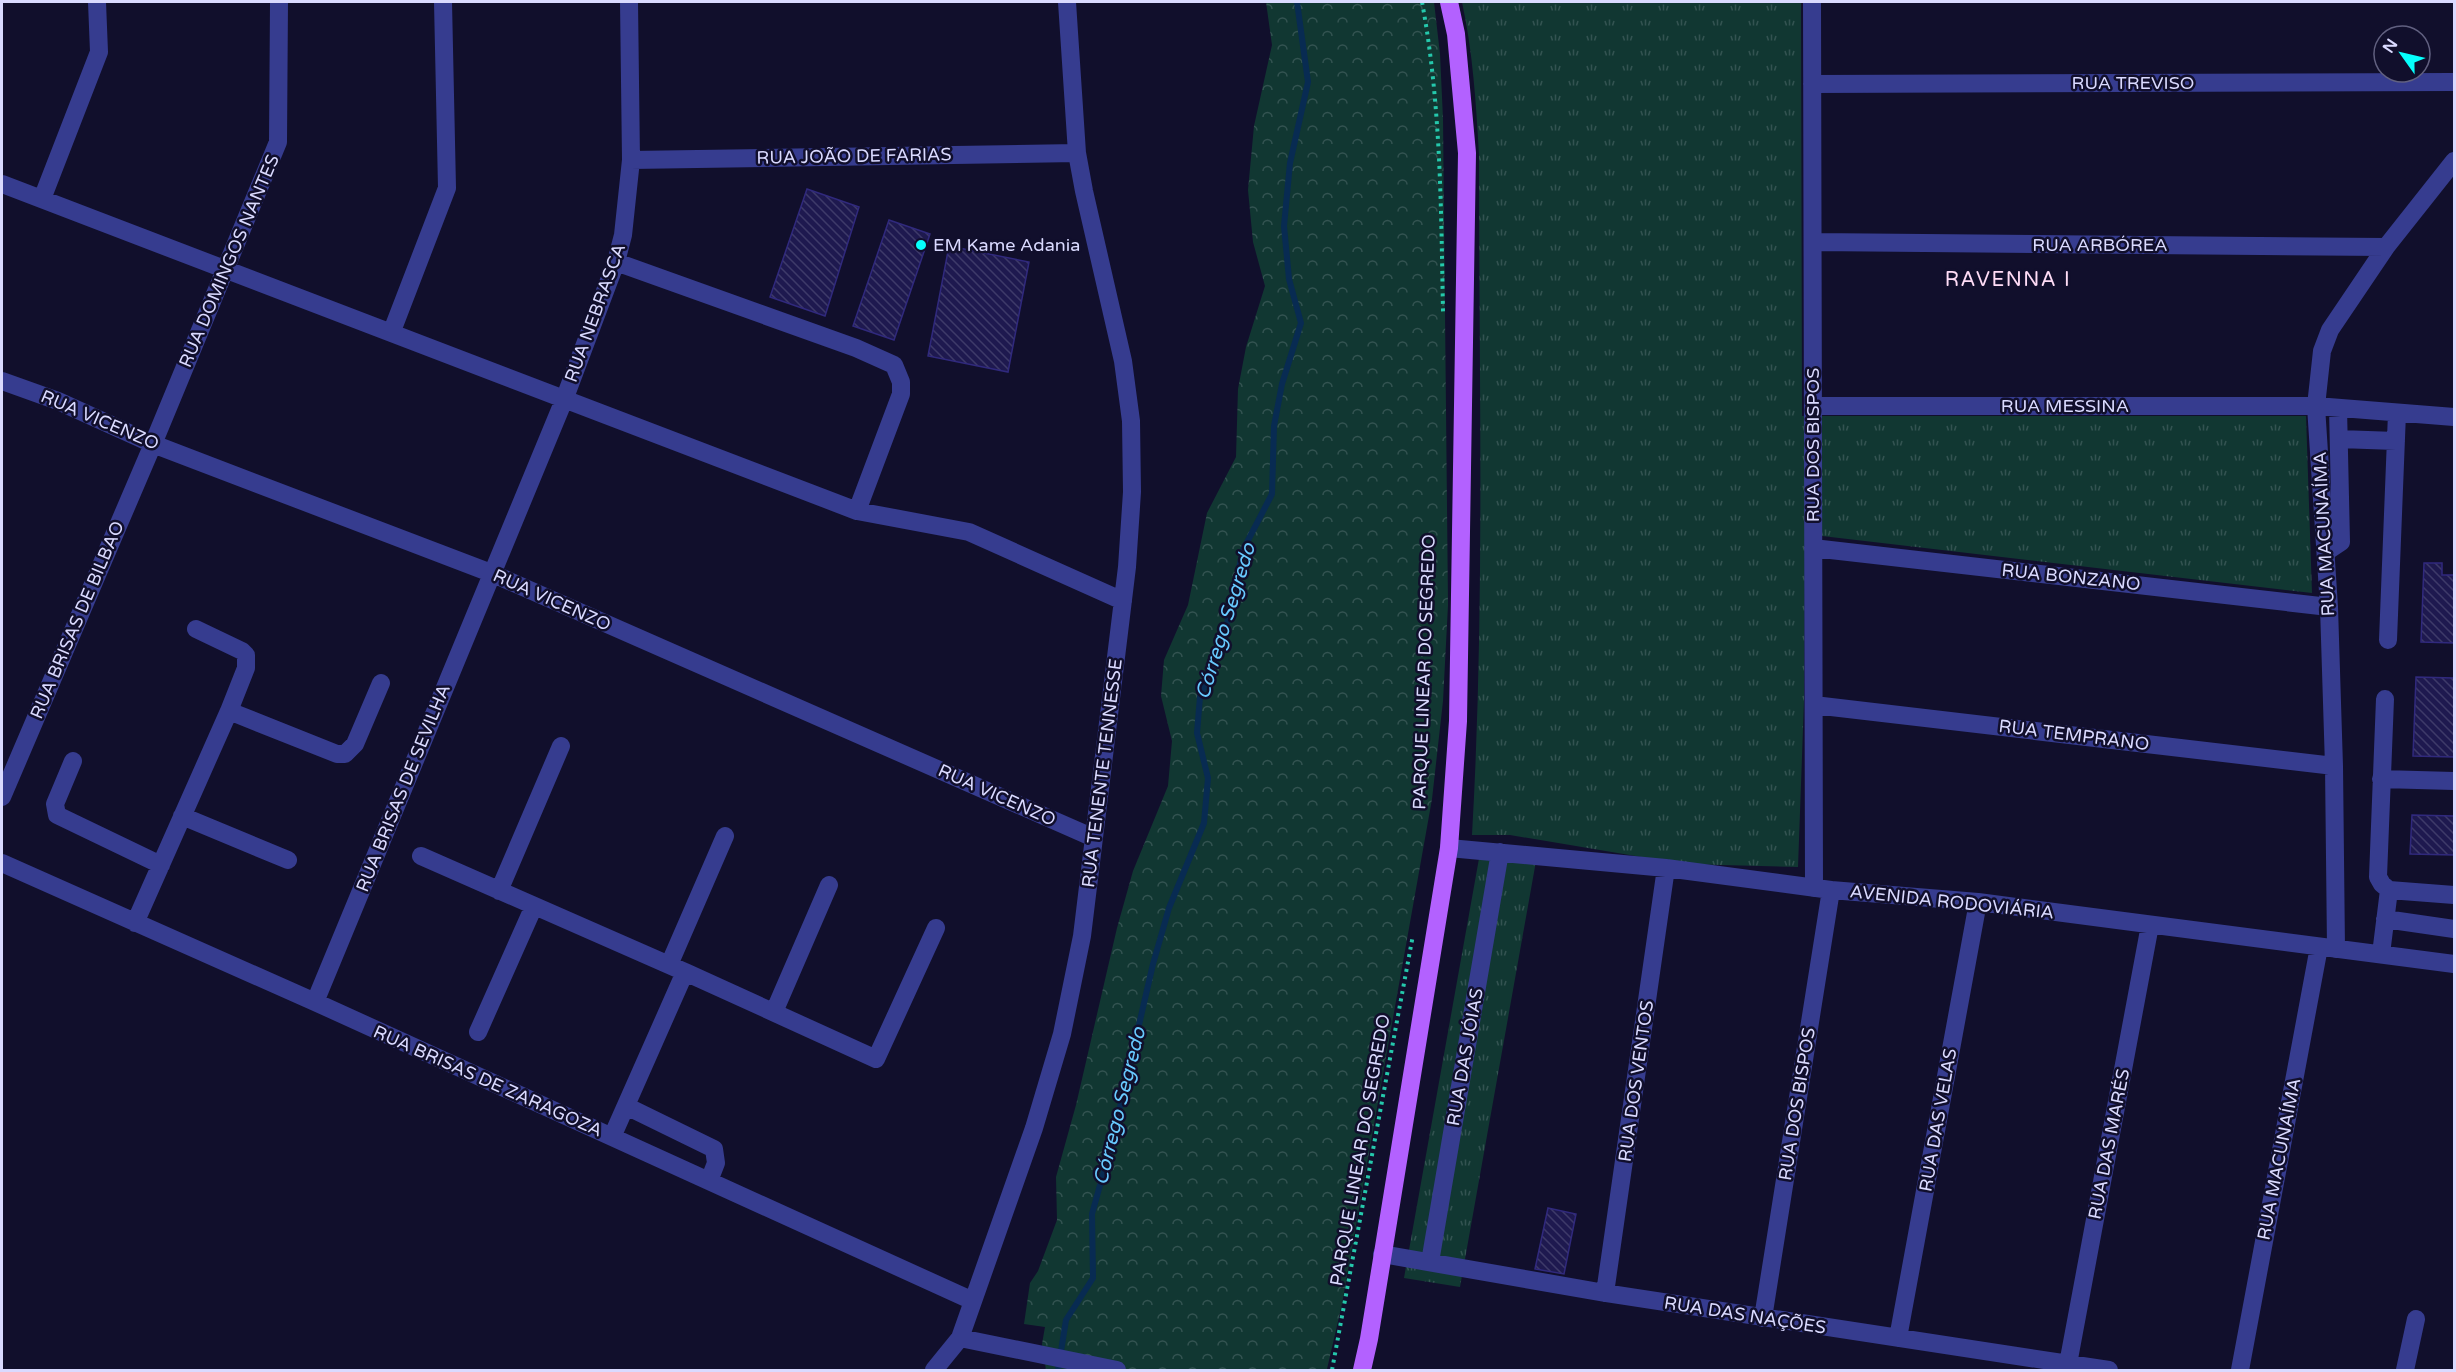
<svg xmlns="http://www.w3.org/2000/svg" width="2456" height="1372" viewBox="0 0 2456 1372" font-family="'Varela Round',sans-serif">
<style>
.grass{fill:url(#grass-tufts)}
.forest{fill:url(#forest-crowns)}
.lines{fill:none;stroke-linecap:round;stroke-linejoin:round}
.stream{stroke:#082b52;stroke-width:6}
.building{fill:url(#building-back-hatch);stroke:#30297d;stroke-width:1.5}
.path{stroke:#25c8ac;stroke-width:4;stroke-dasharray:3 4.5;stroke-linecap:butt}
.minor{stroke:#363c8f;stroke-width:18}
.major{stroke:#b361ff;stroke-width:18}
.poi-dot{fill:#06fffc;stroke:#110f2c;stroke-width:2}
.labels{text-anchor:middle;stroke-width:5;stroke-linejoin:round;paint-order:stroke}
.street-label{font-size:18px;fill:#dadaff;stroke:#110f2c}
.poi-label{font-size:18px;fill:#dadaff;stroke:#110f2c;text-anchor:start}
.neighbourhood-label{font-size:20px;letter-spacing:1.5px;fill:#ffdcf6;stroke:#110f2c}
.water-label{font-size:20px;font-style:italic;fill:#68caff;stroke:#110f2c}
</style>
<defs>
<pattern id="grass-tufts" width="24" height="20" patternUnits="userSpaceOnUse" patternTransform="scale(1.5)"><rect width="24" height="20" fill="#113732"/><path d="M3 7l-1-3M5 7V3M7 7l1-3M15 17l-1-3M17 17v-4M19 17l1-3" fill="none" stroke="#335351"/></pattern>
<pattern id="forest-crowns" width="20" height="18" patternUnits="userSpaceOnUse" patternTransform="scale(1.5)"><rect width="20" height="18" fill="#113732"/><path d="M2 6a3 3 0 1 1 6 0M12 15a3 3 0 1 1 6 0" fill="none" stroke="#335351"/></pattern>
<pattern id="building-back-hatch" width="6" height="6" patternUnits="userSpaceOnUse" patternTransform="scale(1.5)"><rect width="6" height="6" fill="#1e194f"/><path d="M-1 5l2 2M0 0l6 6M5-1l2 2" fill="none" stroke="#3e3a69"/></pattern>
</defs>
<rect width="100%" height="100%" fill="#110f2c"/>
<path class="grass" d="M1462,2H1801L1802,416H2306L2312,593L1805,534L1804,701L1798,867L1683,864L1510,835H1472C1485,609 1479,382 1479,155C1476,103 1473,53 1462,2Z
M1480,853L1536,861L1460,1287L1404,1278Z"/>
<path class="forest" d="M1266,2H1434L1440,54L1443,119L1448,605L1443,701L1432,799L1342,1304L1327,1369L1334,1370H1046L1042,1344L1045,1327L1024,1324L1030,1283L1038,1271L1057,1220L1056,1177L1076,1105L1117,928L1133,871L1168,786L1172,741L1161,696L1164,660L1188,605L1207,513L1236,457L1238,389L1246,347L1265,286L1253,242L1248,190L1254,126L1272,45Z"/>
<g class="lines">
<path class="stream" d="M1058,1370L1066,1320L1093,1278L1092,1214L1112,1142L1153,964L1169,908L1204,823L1208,778L1197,733L1200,697L1223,642L1243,550L1272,494L1274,426L1282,384L1301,323L1289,279L1284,226L1290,163L1308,82L1297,2"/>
</g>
<path class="building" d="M807,189L859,207L825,316L770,297Z
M889,220L930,234L894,340L853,326Z
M949,246L1029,262L1008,372L928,356Z
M2424,563H2442V575H2454V643L2421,642Z
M2416,677L2454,678V757L2413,756Z
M2412,815L2454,816V855L2410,854Z
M1548,1208L1576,1214L1564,1274L1535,1269Z"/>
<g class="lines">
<path class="path" d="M1422,2C1441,104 1441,208 1443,312
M1332,1370L1413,935"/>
<path class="minor" d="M1812,2L1814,888
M1812,84L2454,82
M631,160L1077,153
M2,184L857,511L969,532L1123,601
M42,199L99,52L97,2
M1814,242L2386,247
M616,262L856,348L894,365L901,382V394L857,511
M392,331L447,188L443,2
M2,381L58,401L153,444L491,573L1094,838
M1813,406H2316L2454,417
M2339,439L2396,441
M1813,548L2329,607
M2326,552L2341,542L2338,408
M196,629L242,651L246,655V668L229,711
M2388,640L2397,413
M2385,699L2378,877L2382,884L2389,890L2454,895
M1814,705L2334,766
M73,761L55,804L57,815L161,865
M2381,779L2454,781
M2,797L153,444L278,142L279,2
M182,816L288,860
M1449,848L1666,868L1831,890L1978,902L2454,964
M421,856L685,972
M2,863L315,1002L973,1301
M499,891L561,746
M2385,919L2454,929
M135,923L229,711L337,754H345L355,744L381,683
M2336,949L2334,766L2329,607L2316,406L2322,351L2330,330L2386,247L2454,161
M2381,954L2389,890
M669,965L725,836
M315,1002L564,400L616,262L623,235L631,160L629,2
M774,1012L829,885
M478,1032L534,906
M626,1106L714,1149L716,1163L709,1181
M612,1137L685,972L876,1059L936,928
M1382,1254L1605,1293L2109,1370
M1430,1262L1500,852
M1605,1293L1666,868
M1763,1318L1831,890
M960,1338L1117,1370
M1898,1338L1978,902
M2068,1364L2150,925
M934,1370L960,1338L1034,1128L1062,1034L1082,936L1127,567L1132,492L1131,421L1123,361L1084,191L1077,153L1067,2
M2240,1370L2319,947
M2405,1370L2416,1319"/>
<path class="major" d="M1362,1370L1369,1339L1449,848L1458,721L1467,153L1456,34L1449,2"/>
</g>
<circle class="poi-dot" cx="921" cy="245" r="6"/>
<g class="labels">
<g class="street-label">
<text x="2133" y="89">RUA TREVISO</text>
<text transform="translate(854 156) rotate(-1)" y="6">RUA JOÃO DE FARIAS</text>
<text x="2100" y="251">RUA ARBÓREA</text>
<text transform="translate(229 261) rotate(-67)" y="6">RUA DOMINGOS NANTES</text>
<text transform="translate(595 313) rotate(-70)" y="6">RUA NEBRASCA</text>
<text x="2065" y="412">RUA MESSINA</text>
<text transform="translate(100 420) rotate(23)" y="6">RUA VICENZO</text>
<text transform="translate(1813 445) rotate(-90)" y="6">RUA DOS BISPOS</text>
<text transform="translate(2324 534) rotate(-93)" y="6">RUA MACUNAÍMA</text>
<text transform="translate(2071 577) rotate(6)" y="6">RUA BONZANO</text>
<text transform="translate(552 600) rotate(24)" y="6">RUA VICENZO</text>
<text transform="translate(77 620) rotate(-67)" y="6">RUA BRISAS DE BILBAO</text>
<text transform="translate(1424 672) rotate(-88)" y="6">PARQUE LINEAR DO SEGREDO</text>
<text transform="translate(2074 735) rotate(7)" y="6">RUA TEMPRANO</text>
<text transform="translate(1102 773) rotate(-83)" y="6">RUA TENENTE TENNESSE</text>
<text transform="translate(403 788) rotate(-68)" y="6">RUA BRISAS DE SEVILHA</text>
<text transform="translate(997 795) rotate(24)" y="6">RUA VICENZO</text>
<text transform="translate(1952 902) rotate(6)" y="6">AVENIDA RODOVIÁRIA</text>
<text transform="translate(1465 1057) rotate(-80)" y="6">RUA DAS JÓIAS</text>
<text transform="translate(488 1081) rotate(24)" y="6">RUA BRISAS DE ZARAGOZA</text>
<text transform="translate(1636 1081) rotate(-82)" y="6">RUA DOS VENTOS</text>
<text transform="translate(1797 1104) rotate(-81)" y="6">RUA DOS BISPOS</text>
<text transform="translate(1938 1120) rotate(-80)" y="6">RUA DAS VELAS</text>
<text transform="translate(2109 1144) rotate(-79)" y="6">RUA DAS MARÉS</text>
<text transform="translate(1360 1150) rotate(-80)" y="6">PARQUE LINEAR DO SEGREDO</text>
<text transform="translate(2279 1159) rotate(-79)" y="6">RUA MACUNAÍMA</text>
<text transform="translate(1745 1315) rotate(9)" y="6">RUA DAS NAÇÕES</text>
</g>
<g class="poi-label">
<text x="933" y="251">EM Kame Adania</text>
</g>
<g class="neighbourhood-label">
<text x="2008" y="286">RAVENNA I</text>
</g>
<g class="water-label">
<text transform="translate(1225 621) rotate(-73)" y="7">Córrego Segredo</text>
<text transform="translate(1119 1106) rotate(-76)" y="7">Córrego Segredo</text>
</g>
</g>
<rect width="2456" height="1372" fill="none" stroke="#dadaff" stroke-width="6"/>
<g transform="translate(2402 54) rotate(304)"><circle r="28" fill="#110f2c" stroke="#616080" stroke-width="1.5"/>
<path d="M0-4.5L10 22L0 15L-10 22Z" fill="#06fffc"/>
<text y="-9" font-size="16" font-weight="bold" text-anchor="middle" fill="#dadaff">N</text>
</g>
</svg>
